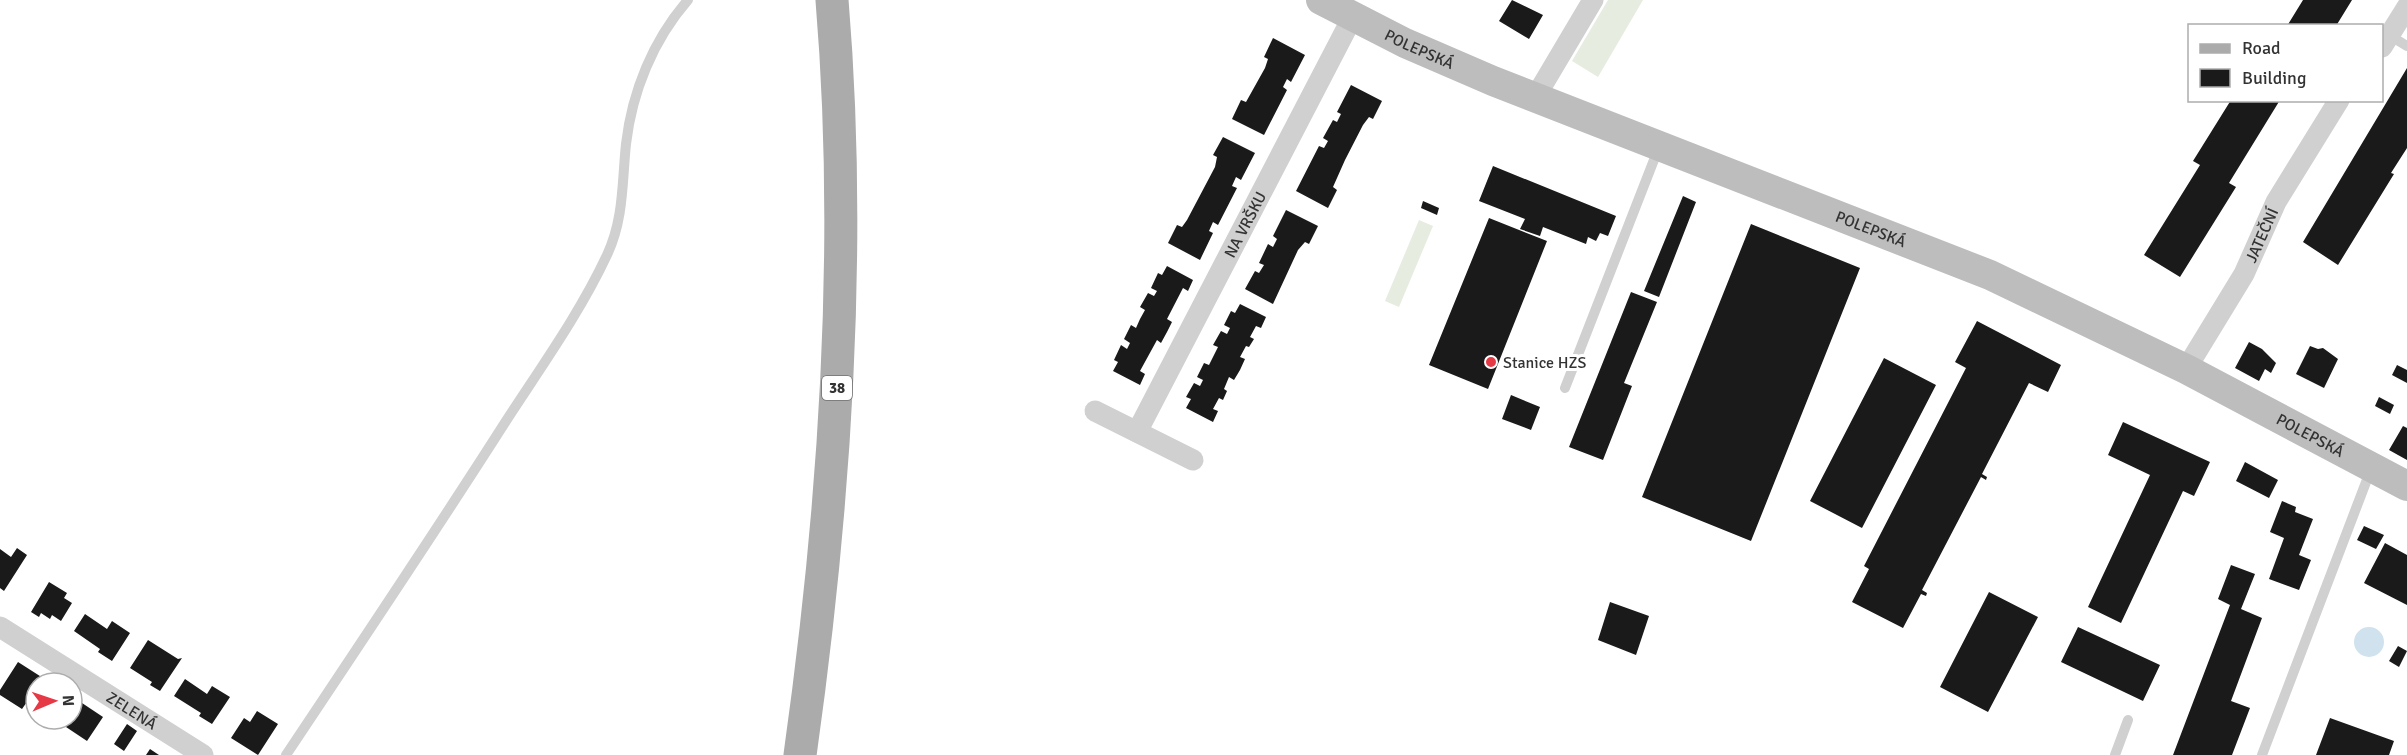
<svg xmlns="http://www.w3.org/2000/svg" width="2407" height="755" viewBox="0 0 2407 755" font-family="Signika,sans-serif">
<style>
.green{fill:#e6ecdf}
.water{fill:#cfe2ee}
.building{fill:#1a1a1a}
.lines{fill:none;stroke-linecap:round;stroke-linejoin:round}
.lane{stroke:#d0d0d0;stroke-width:10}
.street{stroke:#d0d0d0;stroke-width:21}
.secondary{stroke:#bdbdbd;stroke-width:30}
.primary{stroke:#ababab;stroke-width:33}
.poi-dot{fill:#e63946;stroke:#fff;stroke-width:2}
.labels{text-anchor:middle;stroke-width:6;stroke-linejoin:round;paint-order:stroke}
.shield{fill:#fff;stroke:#707070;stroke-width:1.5}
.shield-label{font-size:15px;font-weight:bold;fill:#333}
.street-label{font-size:16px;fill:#333;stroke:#fff}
.poi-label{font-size:16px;fill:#333;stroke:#fff;text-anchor:start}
</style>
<rect width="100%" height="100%" fill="#fff"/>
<path class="green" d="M1608,0H1643L1598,77L1572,61Z
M1419,220L1433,226L1399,307L1385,301Z"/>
<path class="water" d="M2354 642a15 15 0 1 1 30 0a15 15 0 1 1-30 0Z"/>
<path class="building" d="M1512,0L1543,15L1529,39L1499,21Z
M2303,0H2352L2336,26H2287Z
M1273,38L1305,55L1291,82L1287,79L1283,87L1287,90L1264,135L1232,119L1241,100L1246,102L1265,68L1268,59L1264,57Z
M2407,68V148L2391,173L2394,174L2338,265L2303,242Z
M1351,85L1382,101L1373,119L1369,117L1363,125L1345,160L1333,187L1337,190L1328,208L1296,191L1319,146L1324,148L1328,141L1323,138L1333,120L1337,122L1341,114L1337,112Z
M2231,100H2280L2229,183L2236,187L2180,277L2144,255L2200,165L2193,161Z
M1223,137L1255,153L1241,180L1236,177L1232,186L1237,188L1218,225L1213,222L1209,231L1213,233L1200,260L1168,243L1177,225L1182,227L1187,220L1215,167L1217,157L1213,155Z
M1493,166L1616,216L1608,236L1600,233L1596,241L1588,237L1586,244L1543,227L1540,236L1520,229L1525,219L1479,201Z
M1683,196L1696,202L1659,297L1644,291Z
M1423,201L1439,208L1437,215L1421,208Z
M1286,210L1318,226L1309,244L1305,242L1298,250L1273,304L1245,289L1255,271L1259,273L1264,265L1259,263L1268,244L1273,247L1277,239L1273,236Z
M1489,218L1547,241L1488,389L1429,365Z
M1751,224L1860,268L1751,541L1642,497Z
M1167,266L1193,280L1188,291L1183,288L1167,319L1172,322L1167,332L1161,343L1157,340L1140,371L1145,374L1140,385L1113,371L1118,362L1114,360L1121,345L1127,349L1130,343L1124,339L1131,325L1136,328L1140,319L1145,310L1140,307L1148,293L1154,296L1157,291L1151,288L1158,273L1162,275Z
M1631,292L1657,302L1624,383L1632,386L1603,460L1569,447Z
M1240,304L1266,317L1261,328L1256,326L1250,337L1254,339L1249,347L1246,346L1240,357L1245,359L1240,370L1234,380L1229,377L1224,389L1227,391L1223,400L1219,398L1213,409L1218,411L1213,422L1186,408L1191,399L1186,397L1194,383L1200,386L1203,380L1197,377L1204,363L1209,365L1218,347L1213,345L1221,331L1227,334L1230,328L1224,325L1231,311L1235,313Z
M1977,321L2061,365L2048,392L2029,383L1982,474L1987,477L1986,480L1981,477L1922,590L1927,593L1926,596L1921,594L1903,628L1852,602L1869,569L1864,566L1966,368L1955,362Z
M2249,342L2262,349L2276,363L2271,373L2265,369L2259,381L2235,368Z
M2310,346L2318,349L2323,348L2338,359L2324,388L2296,374Z
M1884,358L1936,385L1862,528L1810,501Z
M2397,365L2407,370V383L2392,375Z
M1511,395L1540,407L1531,430L1502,419Z
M2379,397L2394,405L2390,414L2375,406Z
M2123,422L2210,462L2194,496L2183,491L2121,623L2088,607L2150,475L2108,455Z
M2403,426L2407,428V460L2389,450Z
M2245,462L2278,480L2269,498L2236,481Z
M2282,501L2296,507L2295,512L2313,519L2299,555L2311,560L2299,590L2269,579L2284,538L2270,532Z
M2364,526L2384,535L2376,549L2357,540Z
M2385,543L2407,555V605L2364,583Z
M17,548L27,555L4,591L0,588V549L11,557Z
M2231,565L2255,574L2241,609L2262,618L2231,701L2250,708L2232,755H2173L2230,605L2218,599Z
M49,582L67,593L64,598L72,603L61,621L52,615L50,619L41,613L39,617L31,612Z
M1989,592L2038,617L1988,712L1940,687Z
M1610,602L1649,616L1636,655L1598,640Z
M85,614L107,629L112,621L130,633L112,661L98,652L100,649L74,631Z
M2078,627L2160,665L2143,701L2061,662Z
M148,640L178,659L182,658L160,691L150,685L152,682L130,668Z
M2398,646L2407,651L2399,667L2389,661Z
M18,662L43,678L40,683H36V689L22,709L0,695V690Z
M185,679L207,694L212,686L230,697L212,724L199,716L201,713L174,696Z
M76,699L103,717L87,741L60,723L62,719H72V704Z
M257,711L278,724L258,755L231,738L244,718L250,722Z
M2330,718L2394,741L2389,755H2316Z
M127,724L137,731L124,751L114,744Z
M150,749L159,755H146Z"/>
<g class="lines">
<path class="lane" d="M2389,35L2407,46
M1565,388L1659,147
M286,755C360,644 434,534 506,421C541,367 580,313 607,255C624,219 622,182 626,144C632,92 653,40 688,0
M2115,755L2128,720
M2262,755L2371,469"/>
<g class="street">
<path d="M2382,47L2407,7"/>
<path d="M1536,96L1593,0"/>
<path id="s1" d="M2186,369L2244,274L2276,202L2339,100"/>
<path d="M1095,411L1193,460"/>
<path id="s2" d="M1137,432L1352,18"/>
<path id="s3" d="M0,627L203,755"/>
</g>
<path class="secondary" id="s4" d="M1321,0L1405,43L1493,81L1990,275L2186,369L2407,486"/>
<path class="primary" d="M800,755C835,507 853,250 832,0"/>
</g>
<circle class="poi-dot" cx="1491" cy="362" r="6"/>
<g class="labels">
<rect class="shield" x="822" y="376" width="30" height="24" rx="4.5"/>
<g class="shield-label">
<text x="837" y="393">38</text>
</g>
<g class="street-label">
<text dy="6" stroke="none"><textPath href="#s4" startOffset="110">POLEPSKÁ</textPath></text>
<text dy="6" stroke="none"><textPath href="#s2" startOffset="234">NA VRŠKU</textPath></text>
<text dy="6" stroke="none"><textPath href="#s4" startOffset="596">POLEPSKÁ</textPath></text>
<text dy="6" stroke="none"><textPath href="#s1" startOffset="154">JATEČNÍ</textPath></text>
<text dy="6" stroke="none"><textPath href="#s4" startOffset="1082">POLEPSKÁ</textPath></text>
<text dy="6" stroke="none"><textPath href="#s3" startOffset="156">ZELENÁ</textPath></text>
</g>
<g class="poi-label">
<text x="1503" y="368">Stanice HZS</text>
</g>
</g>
<rect x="2188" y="24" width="195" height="78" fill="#ffffff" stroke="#adadad" stroke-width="1.5"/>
<rect x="2200" y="44" width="30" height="9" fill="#ababab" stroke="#adadad" stroke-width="1.5"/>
<text x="2242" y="54" font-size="18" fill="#333333">Road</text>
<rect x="2200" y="69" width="30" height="18" fill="#1a1a1a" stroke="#adadad" stroke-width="1.5"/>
<text x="2242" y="84" font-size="18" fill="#333333">Building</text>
<g transform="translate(54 701) rotate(88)"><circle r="28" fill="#ffffff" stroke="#adadad" stroke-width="1.5"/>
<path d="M0-4.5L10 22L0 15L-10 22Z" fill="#e63946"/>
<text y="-9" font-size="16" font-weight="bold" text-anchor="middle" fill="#333333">N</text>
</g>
</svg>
